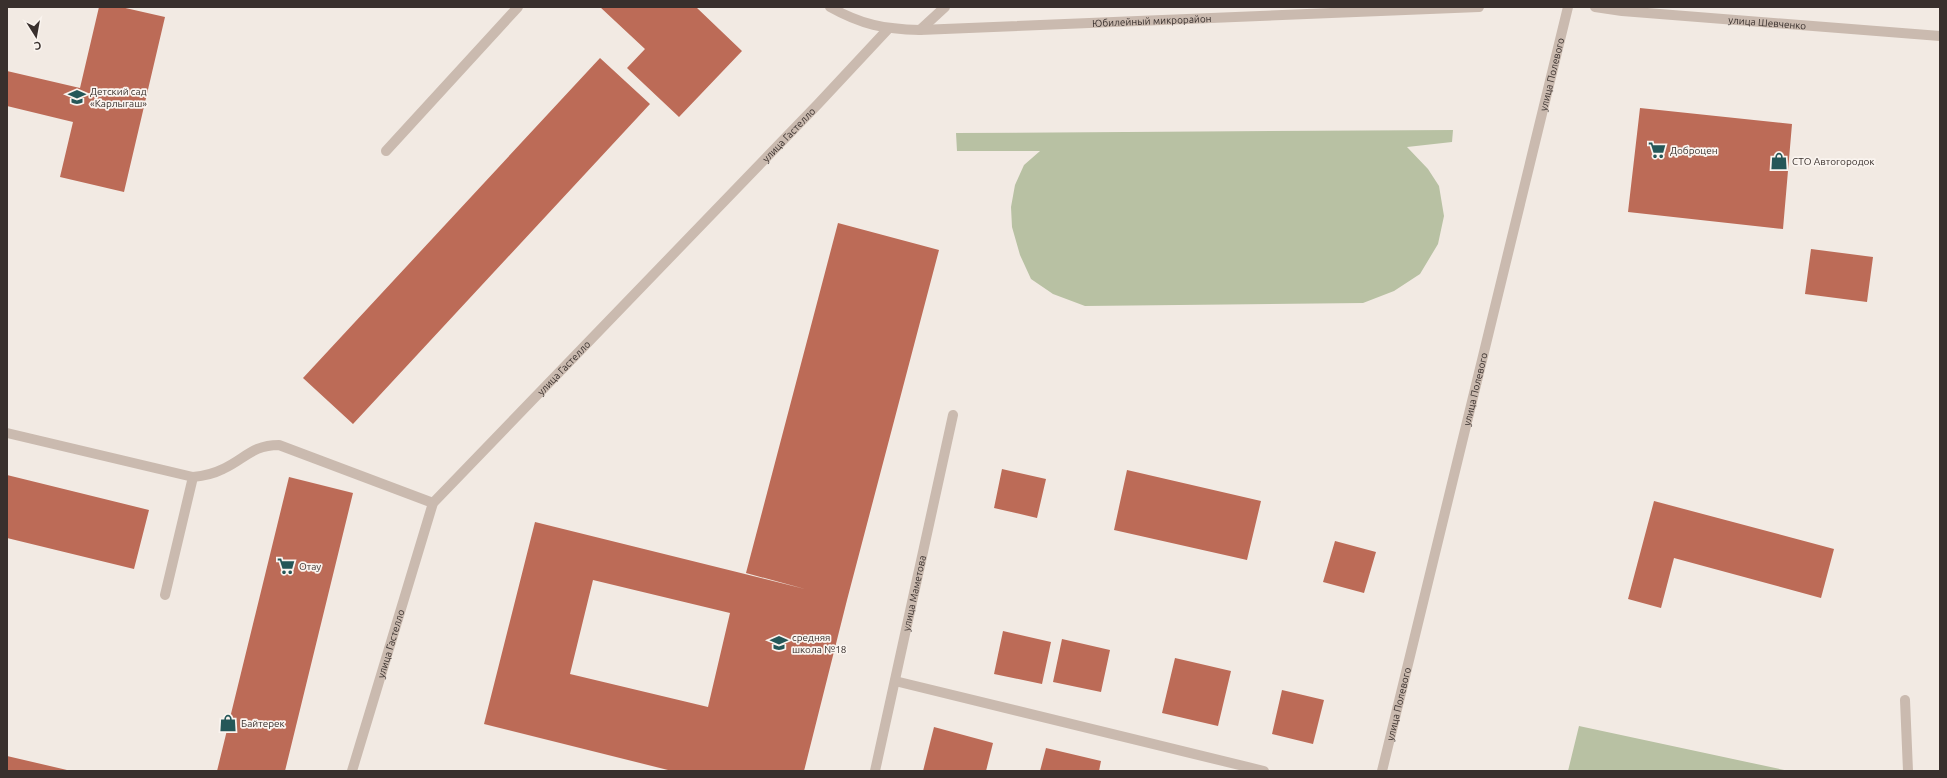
<svg xmlns="http://www.w3.org/2000/svg" width="1947" height="778" viewBox="0 0 1947 778" font-family="Ubuntu,sans-serif">
<style>
.green{fill:#b8c1a3}
.building{fill:#bc6b57;fill-rule:evenodd}
.lines{fill:none;stroke-linecap:round;stroke-linejoin:round}
.service{stroke:#cabaaf;stroke-width:10}
.minor{stroke:#cabaaf;stroke-width:10}
.tertiary{stroke:#cabaaf;stroke-width:10}
.labels{text-anchor:middle;stroke-width:3.5;stroke-linejoin:round;paint-order:stroke}
.street-label{font-size:10px;fill:#39302d;stroke:#faf4ef}
.poi-label{font-size:10px;fill:#39302d;stroke:#faf4ef;text-anchor:start}
</style>
<rect width="100%" height="100%" fill="#f2eae3"/>
<path class="green" d="M1453,130L1452,142L1407,147L1428,169L1439,186L1444,216L1438,244L1420,274L1394,291L1363,303L1085,306L1053,294L1031,279L1020,255L1012,227L1011,207L1015,185L1024,165L1040,151H957L956,133Z
M1579,726L1789,771H1568Z"/>
<path class="building" d="M99,7H121L165,17L124,192L60,177L73,122L7,106V71L80,88Z
M600,7H696L742,51L679,117L627,68L645,49Z
M600,58L650,104L353,424L303,378Z
M1640,108L1792,124L1783,229L1628,212Z
M838,223L939,250L847,600L804,771H672L484,724L535,522L805,589L746,573ZM593,580L730,613L708,707L570,674Z
M1811,249L1873,257L1867,302L1805,294Z
M1002,469L1046,479L1037,518L994,508Z
M1127,470L1261,501L1247,560L1114,530Z
M7,475L149,510L134,569L7,538Z
M289,477L353,493L285,771H217Z
M1654,501L1834,549L1821,598L1674,558L1661,608L1628,599Z
M1335,541L1376,552L1364,593L1323,582Z
M1003,631L1051,642L1042,684L994,674Z
M1062,639L1110,650L1101,692L1053,682Z
M1175,658L1231,671L1218,726L1162,713Z
M1282,690L1324,700L1313,744L1272,734Z
M934,727L993,743L986,771H923Z
M1046,748L1101,761L1099,771H1040Z
M7,756L67,770V771H7Z"/>
<g class="lines">
<path class="service" d="M920,30L945,7
M386,151L518,7
M7,433L193,477C204,476 213,474 223,469C245,459 252,445 279,445L433,503
M165,595L193,477
M1905,700L1908,771"/>
<g class="minor">
<path id="s1" d="M1595,7L1622,11L1940,36"/>
<path d="M895,681L1264,771"/>
<path id="s2" d="M352,771L433,503L818,104L888,29"/>
<path id="s3" d="M875,771L953,415"/>
</g>
<g class="tertiary">
<path id="s4" d="M830,7C862,25 884,29 920,30L1479,7"/>
<path id="s5" d="M1382,771L1568,7"/>
</g>
</g>
<defs>
<g id="school-bare" transform="scale(1.38)"><path d="M0-5L7-2L0 1L-7-2ZM-4 1L0 2.5L4 1V4Q0 6-4 4Z" fill="#255758" stroke="#faf4ef" stroke-width="2.5" paint-order="stroke"/></g>
<g id="supermarket-bare" transform="scale(1.38)"><path d="M-6-5.5h2.5l.6 2H6L4.5 2H-2.5L-4.4-4H-6ZM-1.5 3.2a1.3 1.3 0 1 0 .1 0ZM3 3.2a1.3 1.3 0 1 0 .1 0Z" fill="#255758" stroke="#faf4ef" stroke-width="2.5" paint-order="stroke"/></g>
<g id="shop-bare" transform="scale(1.38)"><path d="M-5-2.5h2.3a2.7 3.5 0 0 1 5.4 0H5L5.5 6h-11ZM-1.5-2.5h3a1.5 2.3 0 0 0-3 0Z" fill="#255758" stroke="#faf4ef" stroke-width="2.5" paint-order="stroke"/></g>
</defs>
<g fill-rule="evenodd">
<use href="#school-bare" x="77" y="97"/>
<use href="#supermarket-bare" x="1657" y="150"/>
<use href="#shop-bare" x="1779" y="161"/>
<use href="#supermarket-bare" x="286" y="566"/>
<use href="#school-bare" x="779" y="643"/>
<use href="#shop-bare" x="228" y="723"/>
</g>
<g class="labels">
<g class="street-label">
<text dy="4" stroke="none"><textPath href="#s4" startOffset="326">Юбилейный микрорайон</textPath></text>
<text dy="4" stroke="none"><textPath href="#s1" startOffset="173">улица Шевченко</textPath></text>
<text dy="4" stroke="none"><textPath href="#s5" startOffset="717">улица Полевого</textPath></text>
<text dy="4" stroke="none"><textPath href="#s2" startOffset="792">улица Гастелло</textPath></text>
<text dy="4" stroke="none"><textPath href="#s2" startOffset="468">улица Гастелло</textPath></text>
<text dy="4" stroke="none"><textPath href="#s5" startOffset="393">улица Полевого</textPath></text>
<text dy="4" stroke="none"><textPath href="#s3" startOffset="182">улица Маметова</textPath></text>
<text dy="4" stroke="none"><textPath href="#s2" startOffset="133">улица Гастелло</textPath></text>
<text dy="4" stroke="none"><textPath href="#s5" startOffset="69">улица Полевого</textPath></text>
</g>
<g class="poi-label">
<text x="90" y="95">Детский сад<tspan x="90" dy="12">«Карлыгаш»</tspan></text>
<text x="1670" y="154">Доброцен</text>
<text x="1792" y="165">СТО Автогородок</text>
<text x="299" y="570">Отау</text>
<text x="792" y="641">средняя<tspan x="792" dy="12">школа №18</tspan></text>
<text x="241" y="727">Байтерек</text>
</g>
</g>
<rect width="1947" height="778" fill="none" stroke="#39302d" stroke-width="16"/>
<g transform="translate(36 36) rotate(169)" stroke="#faf4ef" stroke-width="3" paint-order="stroke">
<path d="M0-3L7 15L0 10L-7 15Z" fill="#39302d"/>
<text y="-6" font-size="11" font-weight="bold" text-anchor="middle" fill="#39302d">С</text>
</g>
</svg>
